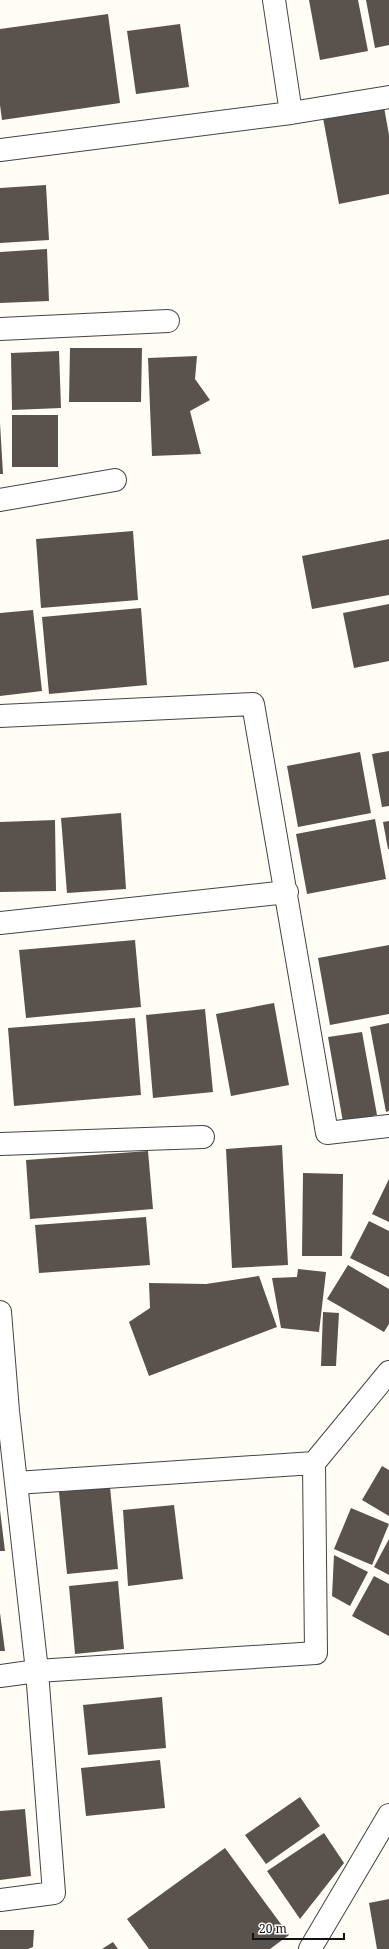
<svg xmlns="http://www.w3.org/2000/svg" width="389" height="1949" viewBox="0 0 389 1949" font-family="'Noto Serif',serif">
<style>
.building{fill:#5a524d}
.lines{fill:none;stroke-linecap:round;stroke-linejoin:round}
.minor-casing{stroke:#444;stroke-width:24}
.minor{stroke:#fff;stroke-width:22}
</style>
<rect width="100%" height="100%" fill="#fffdf5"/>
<path class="building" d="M309,0H358L368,51L320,60Z
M366,0H389V45L375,48Z
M108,14L120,103L2,120L0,105V29Z
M180,24L189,87L136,94L127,31Z
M384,107L389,135V194L339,204L323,118Z
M46,185L49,240L0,243V188Z
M47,249L49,301L0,303V252Z
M70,348H142L141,402H69Z
M59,351L61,408L12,410L11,353Z
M197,356L195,379L210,400L190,411L201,454L152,456L148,358Z
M12,415H58V467H12Z
M0,423L3,474H0Z
M133,531L138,600L41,608L36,539Z
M389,539V595L312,609L302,556Z
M389,604V661L354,668L343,613Z
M141,608L147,685L49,694L42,617Z
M33,610L42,691L0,696V613Z
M389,751V806L382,807L372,754Z
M360,752L371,813L298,827L287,766Z
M121,813L126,889L67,893L61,818Z
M375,819L386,879L307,894L296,834Z
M55,820L56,891L0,892V822Z
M389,821V849H388L383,822Z
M135,940L141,1007L26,1018L19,950Z
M389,945V1014L330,1025L318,958Z
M274,1003L289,1085L231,1096L216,1014Z
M205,1009L213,1092L153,1098L146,1015Z
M135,1018L141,1095L14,1106L8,1028Z
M389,1023V1111L386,1112L370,1027Z
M362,1032L377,1115L343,1122L328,1037Z
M282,1145L288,1265L232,1268L226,1149Z
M148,1151L153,1209L30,1219L26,1160Z
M303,1173L343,1174L342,1256H302Z
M389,1179V1222L372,1214Z
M146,1217L150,1265L39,1273L35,1225Z
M369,1221L389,1231V1277L350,1258Z
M348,1265L389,1289V1324L384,1332L327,1299Z
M298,1269L326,1272L319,1332L281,1328L272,1278L297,1277Z
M259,1276L277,1327L149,1376L129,1322L150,1308L149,1283L206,1284Z
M323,1312L339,1313L336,1366H321Z
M382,1466L389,1470V1516L362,1500Z
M110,1487L118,1569L67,1574L59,1492Z
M174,1505L183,1579L128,1586L123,1510Z
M351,1508L389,1524L372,1565L334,1549Z
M0,1510L5,1551H0Z
M389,1539V1575L374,1567Z
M334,1555L368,1572L350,1606L332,1596Z
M374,1576L389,1584V1636L352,1616Z
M118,1581L124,1649L75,1654L69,1586Z
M0,1613L5,1651H0Z
M162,1697L166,1748L88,1755L83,1705Z
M160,1760L165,1808L86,1816L81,1768Z
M300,1797L320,1826L266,1864L245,1835Z
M25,1809L31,1876L0,1880V1811Z
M324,1833L344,1863L300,1919L267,1871Z
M225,1848L289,1935L270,1949H149L127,1919Z
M389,1899V1949H377L369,1903Z
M0,1930H34L33,1947L28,1949H0Z
M113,1942L118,1949H102Z"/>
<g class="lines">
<g class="minor-casing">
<path id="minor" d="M274,0L291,113
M0,150L291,113L389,97
M0,329L168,321
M0,500L115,480
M0,716L253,704L327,1133L389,1126
M0,923L287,892
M0,1144L203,1137
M0,1312L8,1411L37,1671L54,1893L0,1900
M16,1483L314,1463
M0,1676L37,1671L316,1653L314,1463L389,1372
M310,1949L389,1815"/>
</g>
<use href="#minor" class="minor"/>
</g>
<path d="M253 1933v6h91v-6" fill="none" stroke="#111111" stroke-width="2"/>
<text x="259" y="1933" font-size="12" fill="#111111" stroke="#ffffff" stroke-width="3" paint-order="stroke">20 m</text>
</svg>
